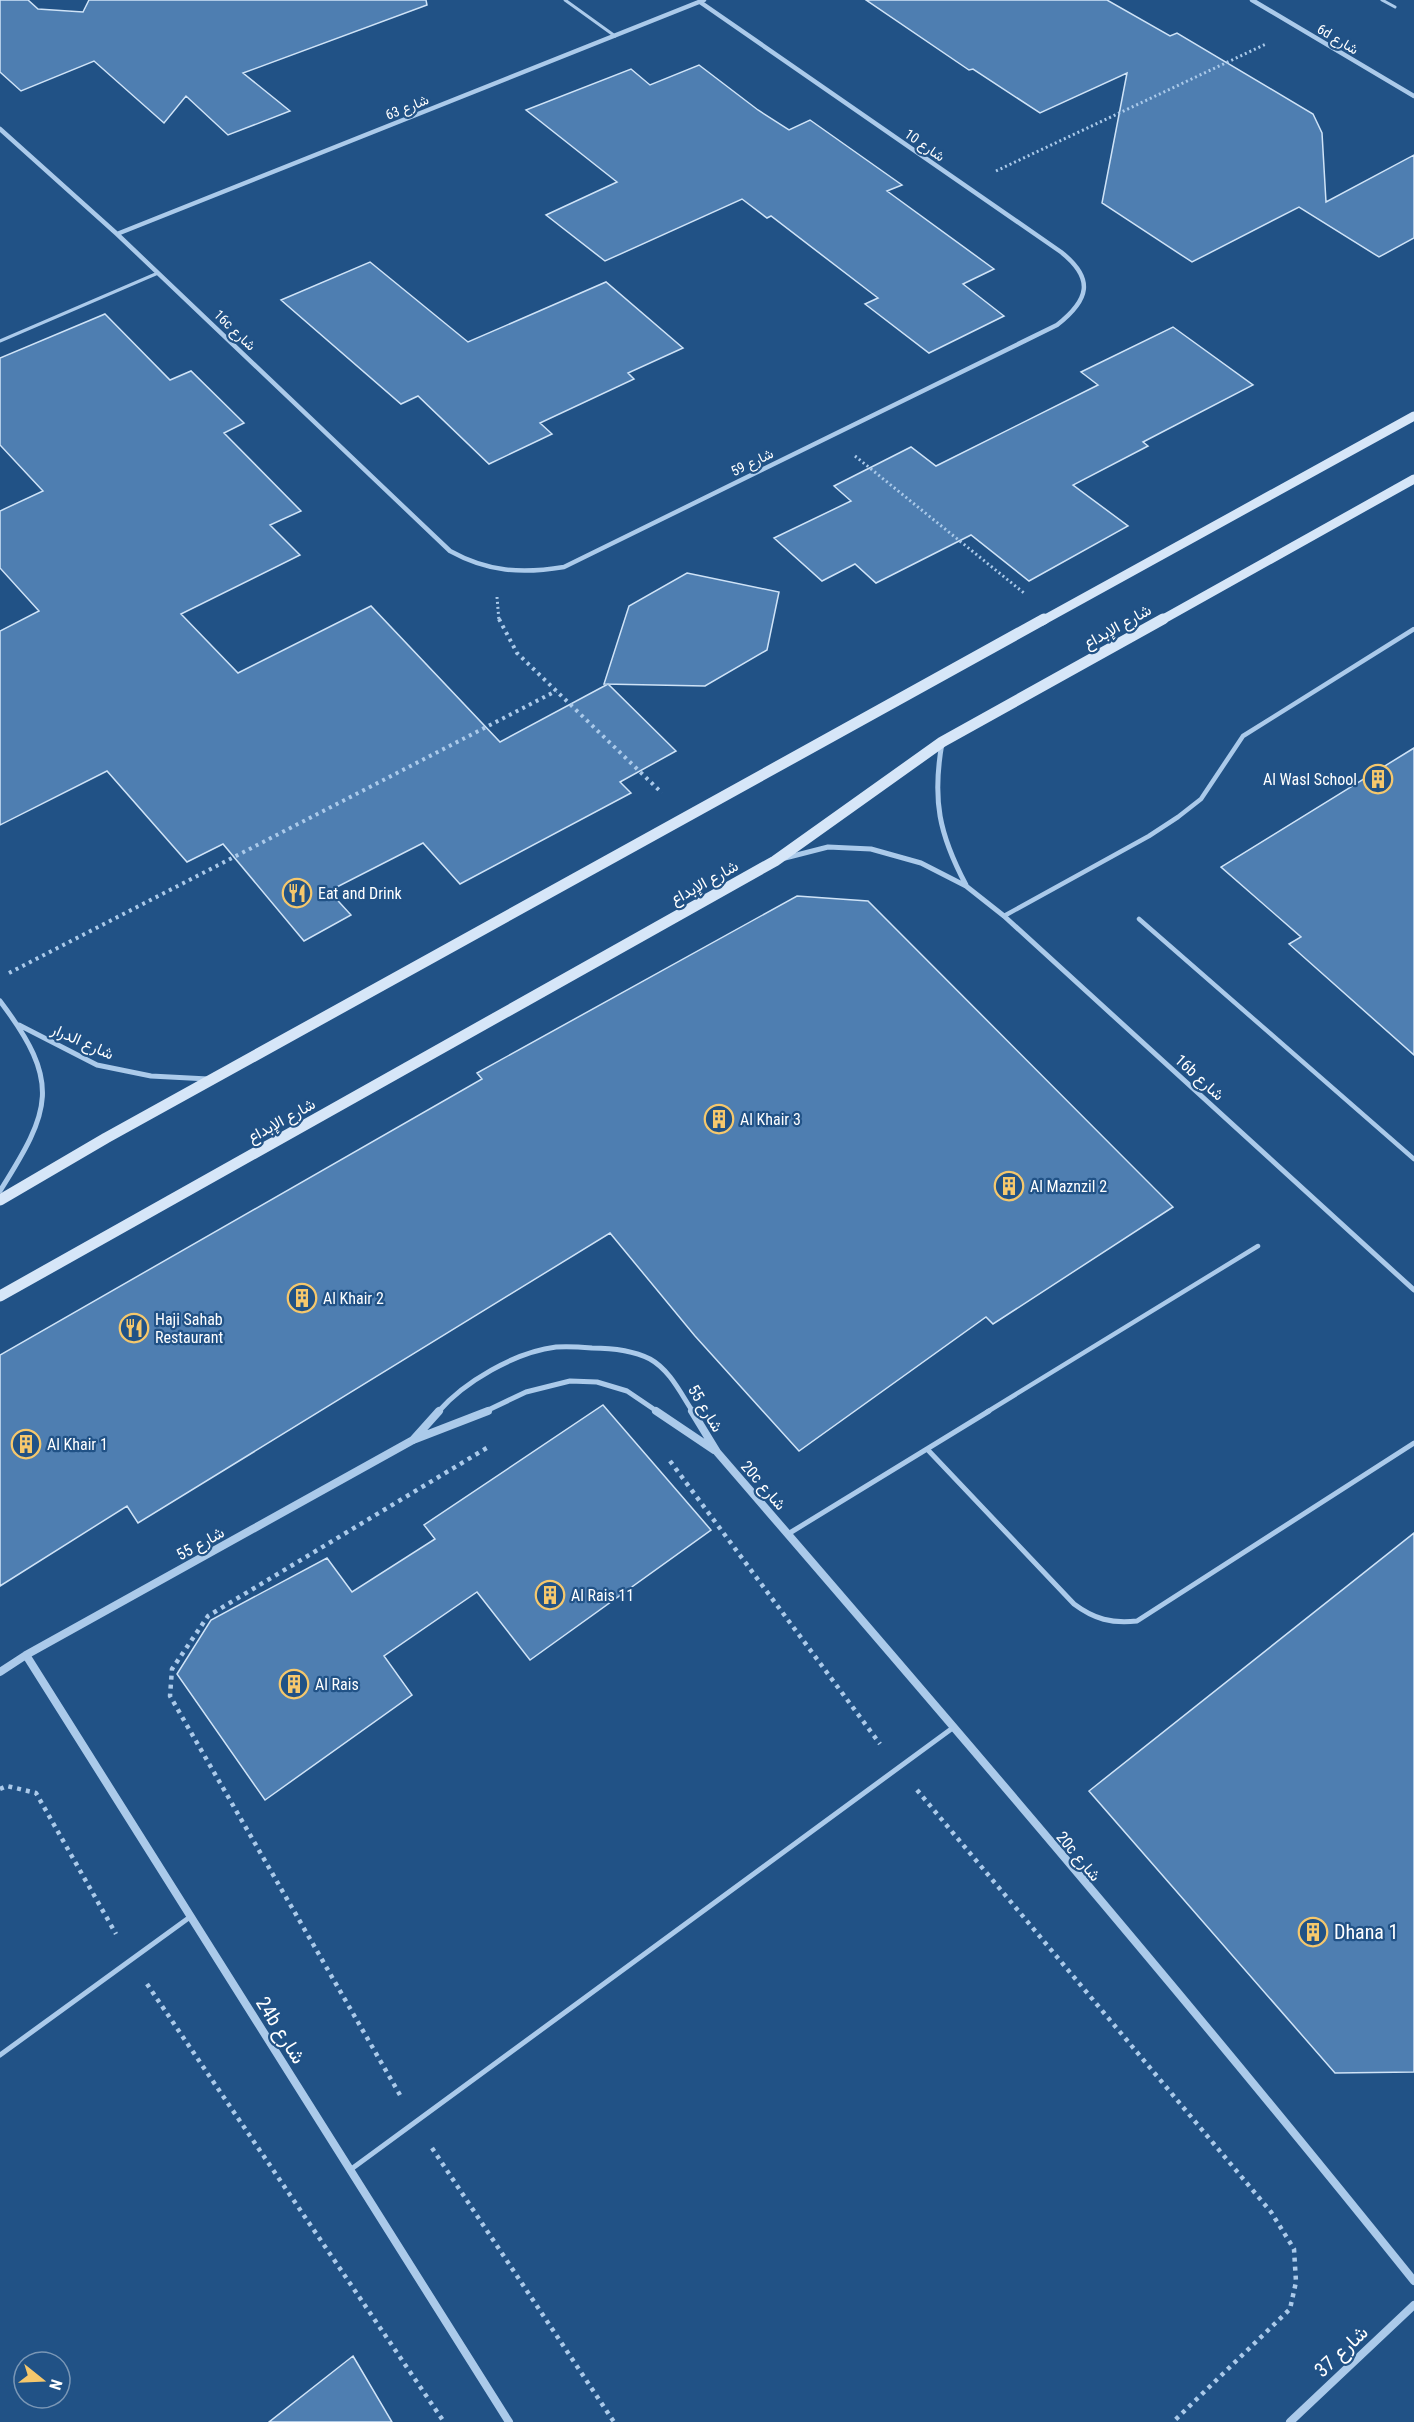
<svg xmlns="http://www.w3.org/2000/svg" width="1414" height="2422" viewBox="0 0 1414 2422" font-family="'Roboto Condensed',Vazirmatn,sans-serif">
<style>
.building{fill:#4e7eb1;stroke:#cfe3f7;stroke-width:1.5}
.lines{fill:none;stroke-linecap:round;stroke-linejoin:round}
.path-far2{stroke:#abcaea;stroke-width:3;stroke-dasharray:2 3;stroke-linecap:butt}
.path-far1{stroke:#abcaea;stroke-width:4;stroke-dasharray:3 4.5;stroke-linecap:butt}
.path{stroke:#abcaea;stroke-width:4.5;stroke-dasharray:4 5;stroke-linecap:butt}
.lane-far2{stroke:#abcaea;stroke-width:3}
.lane-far1{stroke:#abcaea;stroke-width:4.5}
.lane{stroke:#abcaea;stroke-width:5}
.street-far2{stroke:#abcaea;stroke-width:4.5}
.street-far1{stroke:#abcaea;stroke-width:5}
.street{stroke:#abcaea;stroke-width:8}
.secondary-far1{stroke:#d6e6f8;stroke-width:9}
.secondary{stroke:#d6e6f8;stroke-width:11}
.labels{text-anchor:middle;stroke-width:4.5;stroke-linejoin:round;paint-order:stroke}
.far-street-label{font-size:14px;fill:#fff;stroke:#215286}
.street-label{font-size:16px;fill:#fff;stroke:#215286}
.poi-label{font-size:16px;fill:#fff;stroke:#215286;text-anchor:start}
.near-poi-label{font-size:20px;fill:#fff;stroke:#215286;text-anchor:start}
.near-street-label{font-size:20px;fill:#fff;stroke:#215286}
</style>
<rect width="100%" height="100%" fill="#215286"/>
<path class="building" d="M0,0H28L38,9L83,12L89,0H426L427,5L243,73L290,111L228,135L186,96L164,123L94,61L21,91L0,72Z
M866,0H1107L1170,36L1177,33L1313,114L1322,133L1326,202L1414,155V238L1379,257L1299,207L1192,262L1102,203L1127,73L1040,113L973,69L969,70Z
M699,65L758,110L789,130L810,120L902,185L887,191L994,269L963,284L1004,316L929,353L865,304L878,298L771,216L767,218L742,199L605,261L546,215L617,182L526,110L631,69L650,85Z
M370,262L468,342L606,282L683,348L628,373L634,379L540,423L552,434L489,464L418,396L401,404L281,300Z
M105,314L170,380L191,371L244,423L224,433L301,511L270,525L300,555L181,614L238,673L371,606L500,742L608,684L676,751L620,782L631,793L460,884L423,843L329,891L351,915L304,941L223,844L187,862L107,771L0,825V631L39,611L0,568V511L43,491L0,445V358Z
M1173,327L1253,385L1143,442L1148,446L1073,485L1128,526L1029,581L971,535L876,583L855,564L822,581L774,538L851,501L834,486L911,447L936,466L1098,385L1081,372Z
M687,573L779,592L767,650L705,686L604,684L629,606Z
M1414,748V1055L1289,944L1301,937L1221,867Z
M797,896L868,901L1173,1207L993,1324L986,1317L799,1451L695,1336L610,1233L138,1523L127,1506L0,1586V1355L482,1079L477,1073Z
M603,1405L711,1530L530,1660L477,1592L384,1656L412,1695L265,1800L177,1674L211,1620L327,1558L352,1592L435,1539L424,1525Z
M1414,1533V2072L1335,2073L1089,1791Z
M353,2356L392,2422H269Z"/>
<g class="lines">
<path class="path-far2" d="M996,171L1266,44
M855,456L1024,593
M497,597L499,621"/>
<path class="path-far1" d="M499,619L517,653L662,793
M9,973L556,691"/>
<path class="path" d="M670,1461L880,1744
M0,1789L7,1786L36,1793L116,1934
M917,1790L1271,2212L1294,2249L1296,2282L1290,2309L1173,2422
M147,1984L444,2422
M400,2095L170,1696L172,1669L208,1616L490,1446
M432,2148L614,2422"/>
<path class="lane-far2" d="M565,0L615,36
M1382,0L1395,7
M0,341L158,273"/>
<path class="lane-far1" d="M1004,916L1149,836L1178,817L1201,799L1243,736L1414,629
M1139,919L1414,1159
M987,1412L1258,1246"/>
<path class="lane" d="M927,1449L1074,1604C1094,1619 1112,1624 1137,1621L1414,1443
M788,1534L989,1411
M0,2055L190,1917
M350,2170L954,1727"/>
<path class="street-far2" d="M1252,0L1414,96
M0,129L117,234L450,551C488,572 522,574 564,567L1057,325C1089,300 1095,279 1061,252L700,2
M117,234L704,0"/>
<path class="street-far1" d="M942,743C932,800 939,834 966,885
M785,858L828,847L871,849L921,863L966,886L1004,916L1414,1290
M0,1001C62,1083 51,1110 0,1191
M19,1025L97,1065L151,1076L208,1079
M438,1412C464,1382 515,1352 556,1347C568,1346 581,1347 592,1348C612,1348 632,1350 650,1359C670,1370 681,1394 693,1412
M484,1412L526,1392L570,1381L597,1382L627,1391L658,1412"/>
<path class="street" d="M656,1411L714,1450
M692,1411L717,1452C953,1725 1188,1999 1414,2281
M413,1440L439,1411
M26,1655L509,2422
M0,1672L26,1655L413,1440L488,1411
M1290,2422L1414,2305"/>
<path class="secondary-far1" d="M1042,621L1414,416
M1160,621L1414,479"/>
<path class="secondary" d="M0,1200L106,1138L1044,619
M0,1296L775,861L942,742L1163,619"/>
</g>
<defs>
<g id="building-ring" transform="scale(1.5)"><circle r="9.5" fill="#215286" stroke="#f6c86c" stroke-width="1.5"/><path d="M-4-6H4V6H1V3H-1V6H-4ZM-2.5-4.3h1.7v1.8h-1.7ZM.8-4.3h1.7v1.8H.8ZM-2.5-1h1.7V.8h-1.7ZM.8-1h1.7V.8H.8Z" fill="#f6c86c"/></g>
<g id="restaurant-ring" transform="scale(1.5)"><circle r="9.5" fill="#215286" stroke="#f6c86c" stroke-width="1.5"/><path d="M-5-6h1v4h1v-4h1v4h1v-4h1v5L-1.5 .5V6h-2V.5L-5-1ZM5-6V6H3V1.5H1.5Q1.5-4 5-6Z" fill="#f6c86c"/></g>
</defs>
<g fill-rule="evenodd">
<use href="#building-ring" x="1378" y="779"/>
<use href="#restaurant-ring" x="297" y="893"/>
<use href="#building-ring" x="719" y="1119"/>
<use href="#building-ring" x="1009" y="1186"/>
<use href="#building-ring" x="302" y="1298"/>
<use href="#restaurant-ring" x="134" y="1328"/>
<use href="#building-ring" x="26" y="1444"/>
<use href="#building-ring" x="550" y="1595"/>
<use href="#building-ring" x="294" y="1684"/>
<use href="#building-ring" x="1313" y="1932"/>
</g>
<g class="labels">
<g class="far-street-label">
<text transform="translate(1338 39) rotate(31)" y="5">6d شارع</text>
<text transform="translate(407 107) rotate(-22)" y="5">شارع 63</text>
<text transform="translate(925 145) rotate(35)" y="5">شارع 10</text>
<text transform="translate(235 330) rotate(44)" y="5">16c شارع</text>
<text transform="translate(752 462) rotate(-26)" y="5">شارع 59</text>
</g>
<g class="street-label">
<text transform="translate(1117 626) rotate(-29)" y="6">شارع الإبداع</text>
<text transform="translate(704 882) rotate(-29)" y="6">شارع الإبداع</text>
<text transform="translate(83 1041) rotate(24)" y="6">شارع الدرار</text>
<text transform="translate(1200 1077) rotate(42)" y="6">16b شارع</text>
<text transform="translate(281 1120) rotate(-29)" y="6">شارع الإبداع</text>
<text transform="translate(706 1408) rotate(59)" y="6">شارع 55</text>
<text transform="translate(764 1485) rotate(49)" y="6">20c شارع</text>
<text transform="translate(200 1543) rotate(-29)" y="6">شارع 55</text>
<text transform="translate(1079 1856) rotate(50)" y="6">20c شارع</text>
</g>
<g class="poi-label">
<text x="1357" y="785" text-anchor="end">Al Wasl School</text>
<text x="318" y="899">Eat and Drink</text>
<text x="740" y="1125">Al Khair 3</text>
<text x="1030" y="1192">Al Maznzil 2</text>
<text x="323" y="1304">Al Khair 2</text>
<text x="155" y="1325">Haji Sahab<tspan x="155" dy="18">Restaurant</tspan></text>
<text x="47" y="1450">Al Khair 1</text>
<text x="571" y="1601">Al Rais 11</text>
<text x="315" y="1690">Al Rais</text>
</g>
<g class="near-poi-label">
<text x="1334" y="1939">Dhana 1</text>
</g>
<g class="near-street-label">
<text transform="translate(281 2030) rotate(58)" y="7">24b شارع</text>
<text transform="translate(1341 2351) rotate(-43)" y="7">شارع 37</text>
</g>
</g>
<g transform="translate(42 2380) rotate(108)"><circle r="28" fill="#215286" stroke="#7a97b6" stroke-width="1.5"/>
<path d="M0-4.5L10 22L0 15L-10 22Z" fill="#f6c86c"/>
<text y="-9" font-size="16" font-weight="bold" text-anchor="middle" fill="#ffffff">N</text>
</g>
</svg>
